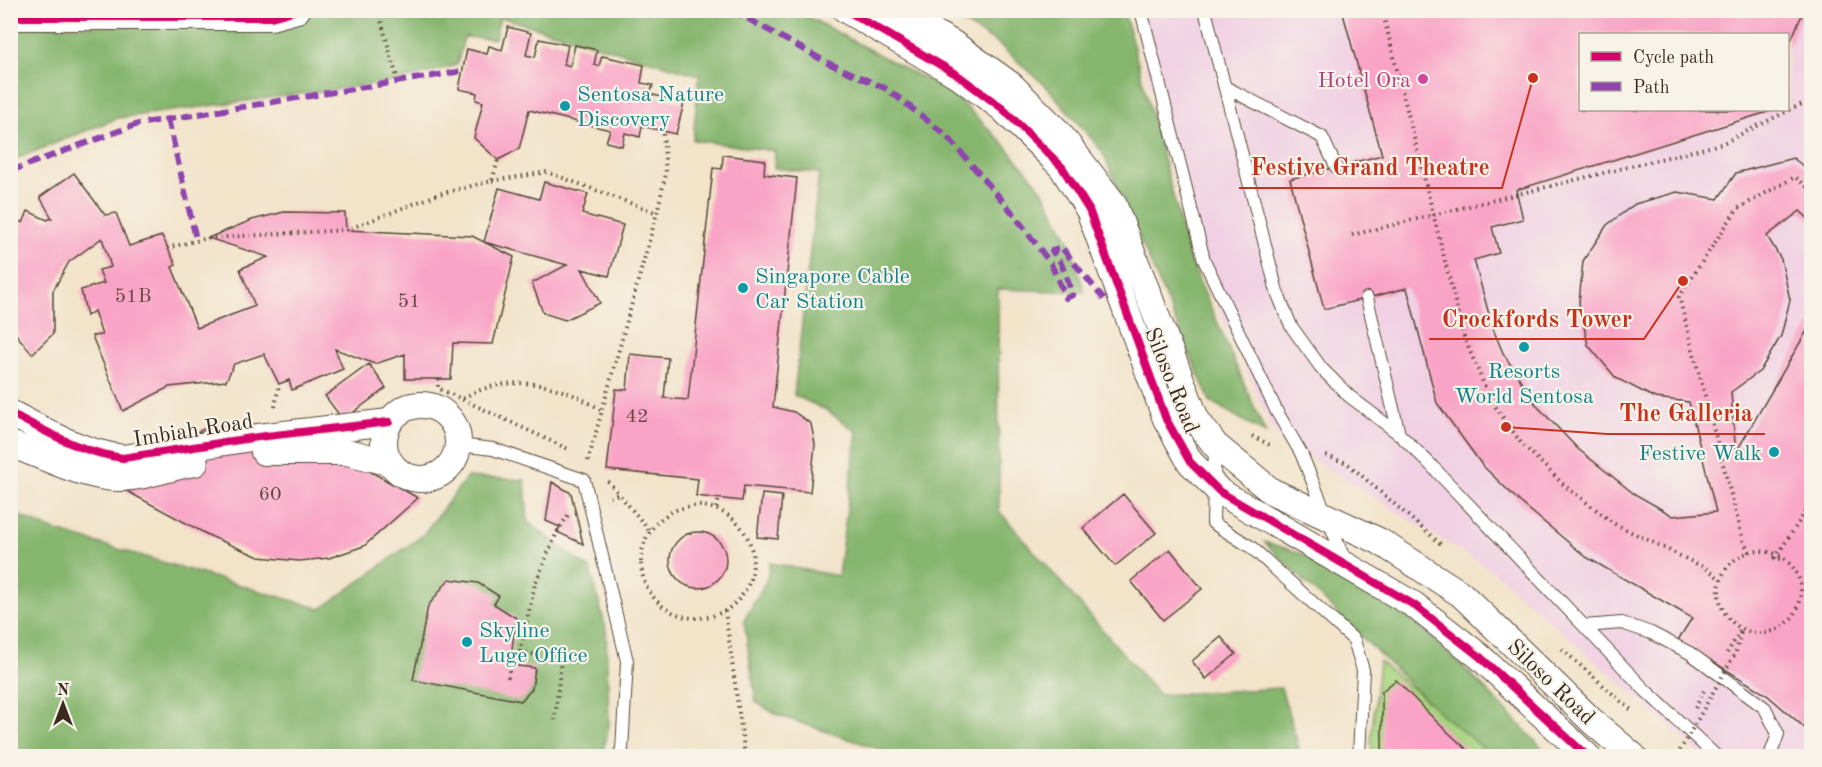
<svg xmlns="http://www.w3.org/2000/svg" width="1822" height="767" viewBox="0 0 1822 767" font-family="'Old Standard TT',serif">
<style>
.built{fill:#f1d0e3;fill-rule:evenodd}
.green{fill:#a8d480;stroke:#727f4f;stroke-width:1.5}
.forest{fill:#86b66e;stroke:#607046;stroke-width:1.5}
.building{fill:#f9a4c6}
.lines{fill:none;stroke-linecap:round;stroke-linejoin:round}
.lane-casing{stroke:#564638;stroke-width:14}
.street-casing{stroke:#564638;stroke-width:28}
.path{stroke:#564638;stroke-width:4;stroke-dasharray:1.5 4.5;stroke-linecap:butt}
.lane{stroke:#fff;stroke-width:12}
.street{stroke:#fff;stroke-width:26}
.path-bridge{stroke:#564638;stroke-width:4;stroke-dasharray:1.5 4.5;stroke-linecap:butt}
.quiet{stroke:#8e44ad;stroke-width:6;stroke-dasharray:12 6;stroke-linecap:butt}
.cycleway-casing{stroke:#f7f3e8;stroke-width:11}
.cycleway{stroke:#d6006c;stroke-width:8}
.hotel-dot{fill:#d1479c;stroke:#f7f3e8;stroke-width:2}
.culture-dot{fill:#0f9aa8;stroke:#f7f3e8;stroke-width:2}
.labels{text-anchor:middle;stroke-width:4.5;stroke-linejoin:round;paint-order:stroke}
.number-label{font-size:20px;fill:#6a4848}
.hotel-label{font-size:22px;fill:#b23c85;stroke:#f7f3e8;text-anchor:end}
.culture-label{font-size:22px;fill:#0d838f;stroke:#f7f3e8;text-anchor:start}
.street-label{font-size:22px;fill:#3b2a1e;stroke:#f7f3e8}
.leader{fill:none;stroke:#c8321e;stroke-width:2}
.callout-dot{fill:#c8321e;stroke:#f7f3e8;stroke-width:2}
.callout-label{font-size:24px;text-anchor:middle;font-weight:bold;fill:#c8321e;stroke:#f7f3e8;stroke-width:4.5;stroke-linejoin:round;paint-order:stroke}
</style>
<rect width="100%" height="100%" fill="#f7f3e8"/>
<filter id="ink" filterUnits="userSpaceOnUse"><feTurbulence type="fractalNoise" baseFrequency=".0167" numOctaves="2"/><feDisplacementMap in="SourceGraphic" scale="12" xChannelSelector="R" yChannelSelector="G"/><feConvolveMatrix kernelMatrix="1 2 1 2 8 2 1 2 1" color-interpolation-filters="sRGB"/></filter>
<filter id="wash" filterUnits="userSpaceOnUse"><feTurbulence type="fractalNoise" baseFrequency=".008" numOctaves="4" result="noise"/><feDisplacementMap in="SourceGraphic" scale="24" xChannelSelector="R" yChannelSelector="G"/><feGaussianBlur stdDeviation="1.35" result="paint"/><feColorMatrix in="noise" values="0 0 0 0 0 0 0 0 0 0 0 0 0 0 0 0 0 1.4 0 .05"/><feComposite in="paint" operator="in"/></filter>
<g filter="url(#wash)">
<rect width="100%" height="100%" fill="#f2e3c9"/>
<path class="built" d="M1131,11H1811V756H1703L1494,572L1275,436L1196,258ZM1580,34H1788V110H1580Z"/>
<path class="green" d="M1379,661L1493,756H1373L1371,742Z"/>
<path class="forest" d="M319,10L797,11L953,94L1003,143L1041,188L1071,244L1084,292L998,289L999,511L1159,695L1281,688L1299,749L1291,756H900L777,715L756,702L744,621L767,579L770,563L838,576L857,432L826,410L794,395L819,173L774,168L775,151L693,140L699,75L500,17L495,39L464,37L457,65L398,81L118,118L11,161V26H274Z
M942,11H1124L1190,260L1266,434L1210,401L1102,151L1046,86L997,43Z
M467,477L525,480L528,522L590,569L606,629L609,726L602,756H11L10,512L50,529L321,609L423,535Z
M1264,542C1386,572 1466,671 1550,756H1493L1441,714Z"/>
<g id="blocks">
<path class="building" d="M1342,10H1804L1788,47V34H1580V110H1774L1516,190L1523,219L1492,227L1499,253L1474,260L1493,329L1503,353L1537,406L1578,449L1633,493L1673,516L1716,512L1689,402L1655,398L1616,378L1588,345L1579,303L1583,261L1607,225L1635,204L1677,192L1718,199L1736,173L1793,158L1812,173V222L1800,211L1767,236L1781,259L1790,300L1781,336L1760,371L1731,392L1736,456L1739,447L1812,322V734L1767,695L1678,640L1692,618L1586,557L1520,502L1482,465L1437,403L1407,288L1324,309L1290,179L1382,155Z
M508,27L531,33L526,55L535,57L539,39L568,45L564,64L570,66L575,45L597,50L594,65L599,66L602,56L644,65L641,83L653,85L650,94L684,103L676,134L642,126L640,137L625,133L622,146L606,142L610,130L529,110L519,149L498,160L474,138L483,102L476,100L477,93L459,89L467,49L487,54L489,46L502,50Z
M723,155L765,160L764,174L797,178L773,407L794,412L811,424L815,444L810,492L744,486L742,501L696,496L698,479L607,470L616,389L627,390L630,354L668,358L664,398L688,400L713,168L722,169Z
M74,173L105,215L116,213L129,246L162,236L176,265L172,267L197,328L255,306L240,269L268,257L208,238L252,220L284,212L345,213L346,230L472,236L514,257L493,344L453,343L451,379H405V354L375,364L335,349L343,369L292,390L289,380L279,384L264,354L234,364L226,381L169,387L123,411L92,336L102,335L94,311L87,316L81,290L104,283L99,270L111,267L102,238L69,262L53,291V334L32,354L10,327V312L17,303L10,300V217L23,223L28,211L47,220L52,218L40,197Z
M544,182L588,194L582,214L623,225L609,276L582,269L600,303L565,320L543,313L532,283L567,265L484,242L499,188L539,199Z
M369,364L386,388L343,420L325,396Z
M229,423L268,425L328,448L418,498L364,546L329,558L299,561L259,557L210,536L121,488L176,442L204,429Z
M552,482L571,493L583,544L557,532L560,527L546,521Z
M762,494L782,496L778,539L757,537Z
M1123,494L1156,533L1115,566L1083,528Z
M670 560a28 28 0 1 1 56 0a28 28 0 1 1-56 0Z
M1170,549L1202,589L1163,620L1131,581Z
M449,579L478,583L499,596L494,604L516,618L510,665L535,668L532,689L521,701L413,680L428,606Z
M1221,637L1236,654L1206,679L1192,661Z
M1396,680L1438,723L1474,756H1382V691Z"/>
</g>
</g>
<g filter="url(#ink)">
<use href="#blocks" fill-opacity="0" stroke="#564638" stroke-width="1.5"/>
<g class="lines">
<g class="lane-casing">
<path id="lane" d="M1141,10L1204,260L1277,412L1301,453L1345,561
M1205,10L1277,292L1291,326L1322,369L1349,396L1399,434L1428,462L1645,690L1716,756
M1225,87L1322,137L1336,167
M1367,298L1399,434
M458,445L493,449L584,480L627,661L622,750L618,756
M1215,445L1213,523L1251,547L1354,640L1363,670L1359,756
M1584,626L1622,623L1651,633L1690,653L1765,708L1778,734L1770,756"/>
</g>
<g class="street-casing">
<path id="street" d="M846,10L956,74L1002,108L1062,167L1089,210L1166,419L1190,462L1220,492L1414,605L1479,656L1587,756
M893,10L952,43L1011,85L1058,132L1113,203L1196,419L1215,445L1271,491L1379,541L1461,594L1593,722L1633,756
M10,17H271L297,10
M384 442a37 37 0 1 1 74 0a37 37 0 1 1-74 0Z
M10,413C47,432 82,453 123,458L258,437L389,422
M10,444C41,455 85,478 117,478C144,478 169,467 195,463
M264,452H347L388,462"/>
</g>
<path class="path" d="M378,10L398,81
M1382,10L1464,337L1490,399L1521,443L1565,486L1615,524L1707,569L1720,579
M492,181L547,172L657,213
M1352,235L1721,144L1812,99
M167,248L208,238L346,230L439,194L492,181L498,160
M438,379V388L568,449
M463,398C509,372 560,383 601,410
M275,407L279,384
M1252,436L1272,446
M1326,456L1347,463L1443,546
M588,461L657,213L666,173L663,130
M608,481L619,494
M610,497L619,494L649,530
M641 562a56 56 0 1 1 112 0a56 56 0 1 1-112 0Z
M716,508L719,499
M1719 592a41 41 0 1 1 82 0a41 41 0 1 1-82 0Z
M1749,552L1743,540L1679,297L1737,209L1795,177L1812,191
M1781,559L1775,558L1812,502
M725,611L745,756
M1562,649L1631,710
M520,652L561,659L555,720
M1736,652L1741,632
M1727,653L1742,628
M508,678L510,665L520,652L535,584L557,532L570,512
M1695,708L1704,691"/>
<use href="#lane" class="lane"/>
<use href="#street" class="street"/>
<path class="path-bridge" d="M1677,756L1736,652"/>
<path class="quiet" d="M669,10L671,12
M732,10L828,63L887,89L946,135L1012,212L1051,264L1066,298L1073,295L1061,263L1052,251L1061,247L1104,299
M168,119L196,239
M10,171L138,124L463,71"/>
<g class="cycleway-casing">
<path id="cycleway" d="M846,10L956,74L1002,108L1062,167L1089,210L1166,419L1190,462L1220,492L1414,605L1479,656L1587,756
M10,17H271L297,10
M10,413C47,432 82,453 123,458L258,437L389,422"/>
</g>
<use href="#cycleway" class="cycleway"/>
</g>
</g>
<circle class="hotel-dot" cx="1423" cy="79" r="6"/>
<g class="culture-dot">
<circle cx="565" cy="106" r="6"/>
<circle cx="743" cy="288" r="6"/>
<circle cx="1524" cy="347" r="6"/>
<circle cx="1774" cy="452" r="6"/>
<circle cx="467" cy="642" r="6"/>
</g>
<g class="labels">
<g class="number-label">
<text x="133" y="302">51B</text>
<text x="409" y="307">51</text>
<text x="637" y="422">42</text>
<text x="270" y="500">60</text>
</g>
<g class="hotel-label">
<text x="1411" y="87">Hotel Ora</text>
</g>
<g class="culture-label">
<text x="577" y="101">Sentosa Nature<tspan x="577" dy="25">Discovery</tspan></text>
<text x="755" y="283">Singapore Cable<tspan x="755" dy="25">Car Station</tspan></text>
<text x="1524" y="378" text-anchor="middle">Resorts<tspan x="1524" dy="25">World Sentosa</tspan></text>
<text x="1762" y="460" text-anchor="end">Festive Walk</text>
<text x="479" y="637">Skyline<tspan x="479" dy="25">Luge Office</tspan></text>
</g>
<g class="street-label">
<text transform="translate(1173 380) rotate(68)" y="8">Siloso Road</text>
<text transform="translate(193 429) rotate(-9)" y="8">Imbiah Road</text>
<text transform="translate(1552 681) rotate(44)" y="8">Siloso Road</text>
</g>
</g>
<path class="leader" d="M1533 78L1502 188H1239M1683 281L1644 339H1429M1506 427L1607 434H1765"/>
<g class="callout-dot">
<circle cx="1533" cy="78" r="6"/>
<circle cx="1683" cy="281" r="6"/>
<circle cx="1506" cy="427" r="6"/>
</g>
<g class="callout-label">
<text x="1370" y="175">Festive Grand Theatre</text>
<text x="1537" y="327">Crockfords Tower</text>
<text x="1686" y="421">The Galleria</text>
</g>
<rect width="1822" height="767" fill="none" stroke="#f7f3e8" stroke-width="36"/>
<rect x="1579" y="33" width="210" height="78" fill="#f7f3e8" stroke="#aca397" stroke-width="1.5"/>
<rect x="1591" y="52" width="30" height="9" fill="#d6006c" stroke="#aca397" stroke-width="1.5"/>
<text x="1633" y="63" font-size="18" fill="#3b2a1e">Cycle path</text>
<rect x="1591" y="82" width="30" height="9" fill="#8e44ad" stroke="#aca397" stroke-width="1.5"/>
<text x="1633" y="93" font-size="18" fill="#3b2a1e">Path</text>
<g transform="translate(63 704)" stroke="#f7f3e8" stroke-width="4.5" paint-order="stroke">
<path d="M0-4.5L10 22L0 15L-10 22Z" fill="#3b2a1e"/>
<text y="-9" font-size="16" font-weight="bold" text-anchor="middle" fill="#3b2a1e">N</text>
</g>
</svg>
